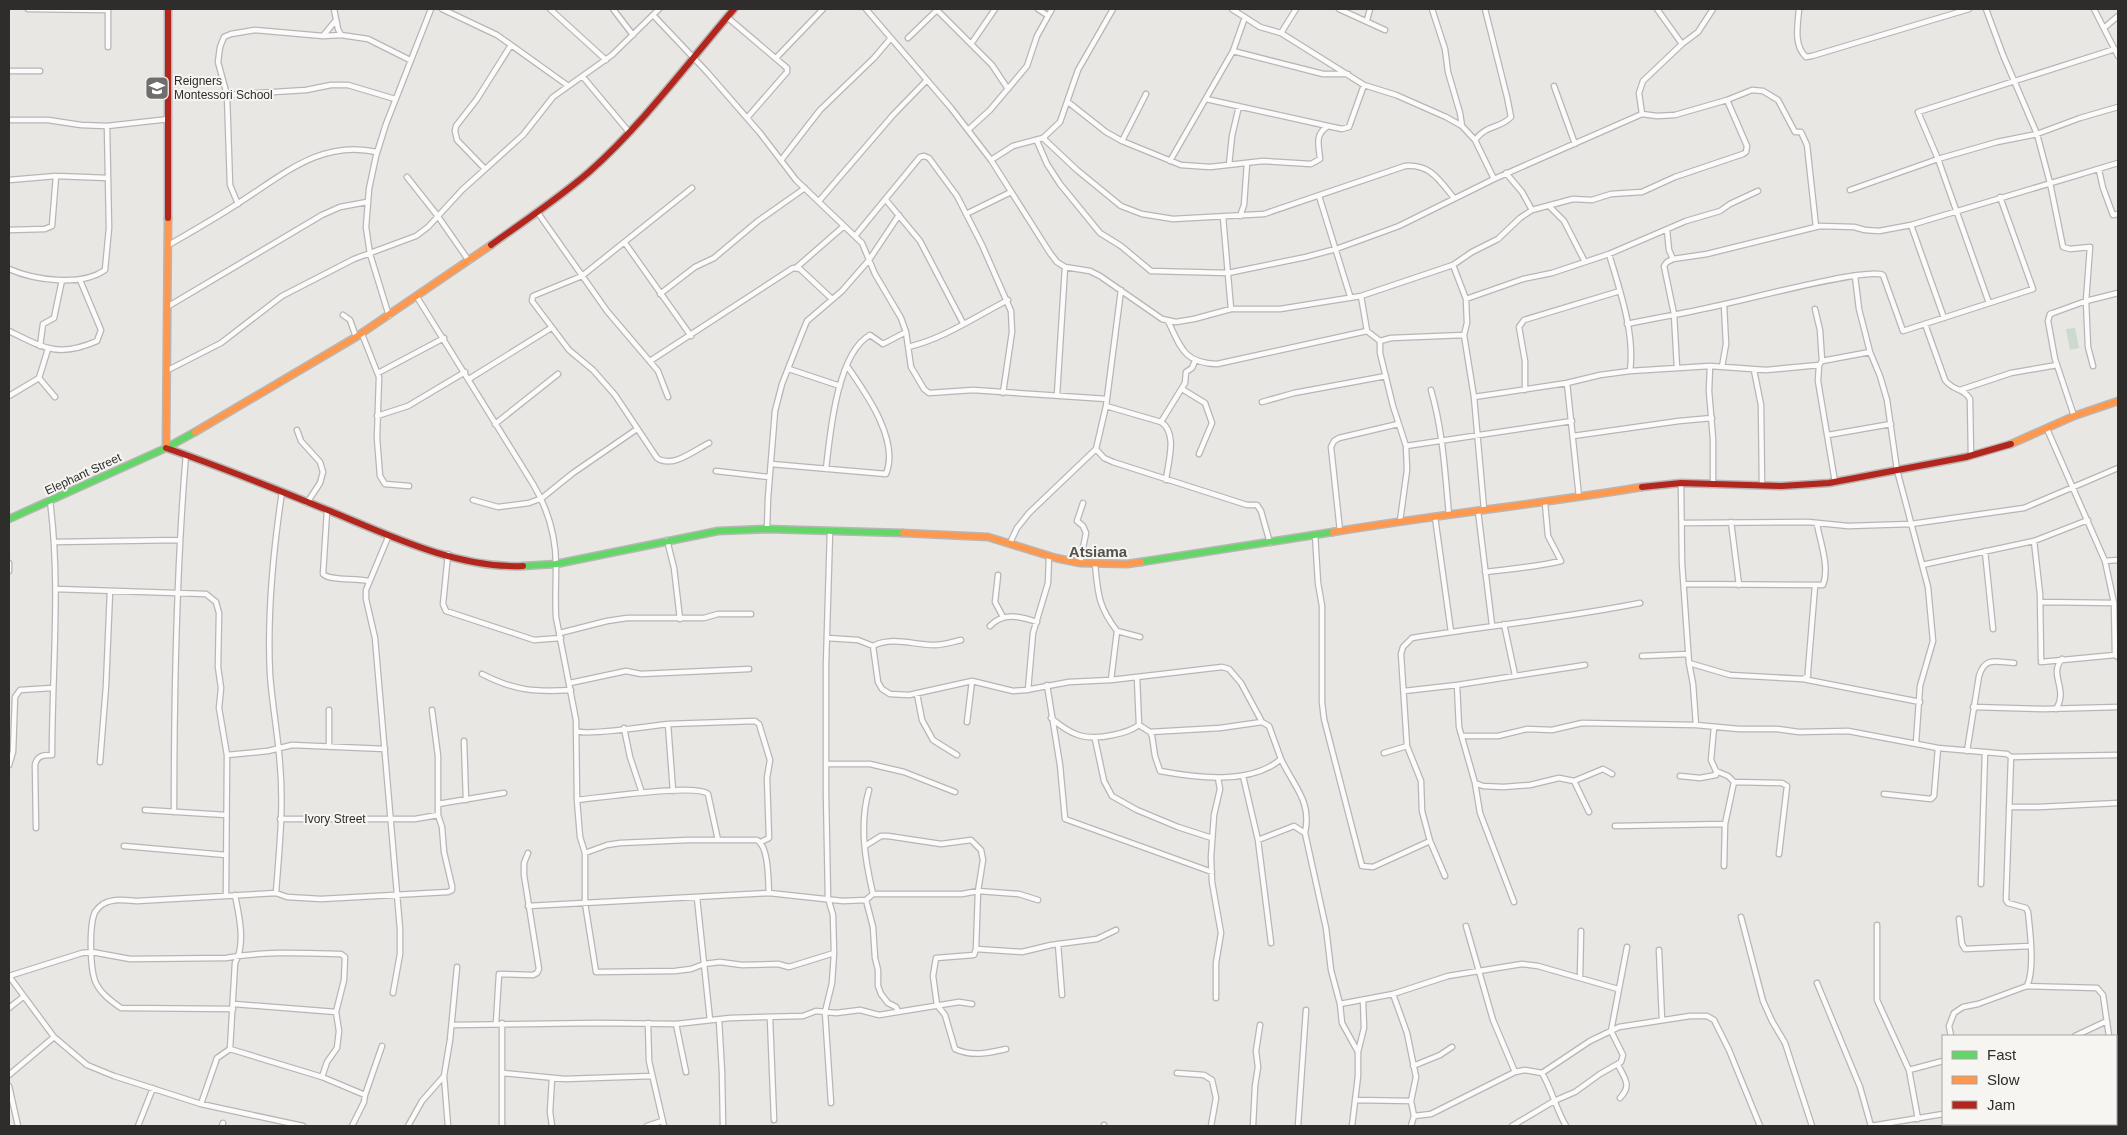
<svg xmlns="http://www.w3.org/2000/svg" width="2127" height="1135" viewBox="0 0 2127 1135" font-family="Arial,sans-serif">
<style>
.green{fill:#cbdacc}
.lines{fill:none;stroke-linecap:round;stroke-linejoin:round}
.street-casing{stroke:#b8b6b4;stroke-width:7}
.fast-casing{stroke:#b8b6b4;stroke-width:9}
.slow-casing{stroke:#b8b6b4;stroke-width:9}
.jam-casing{stroke:#b8b6b4;stroke-width:9}
.street{stroke:#fcfbfb;stroke-width:4.5}
.fast{stroke:#63d668;stroke-width:6}
.slow{stroke:#ff974d;stroke-width:6}
.jam{stroke:#b3261e;stroke-width:6}
.labels{text-anchor:middle;stroke-width:4;stroke-linejoin:round;paint-order:stroke}
.poi-label{font-size:12px;fill:#2e2d2b;stroke:#f7f5f1;text-anchor:start}
.street-label{font-size:12px;fill:#2e2d2b;stroke:#f7f5f1}
.quarter-label{font-size:15px;font-weight:bold;fill:#53514e;stroke:#f7f5f1}
</style>
<rect width="100%" height="100%" fill="#e9e7e4"/>
<path class="green" d="M2075,328L2079,348L2070,350L2066,329Z"/>
<g class="lines">
<g class="street-casing">
<path id="street" d="M28,9L107,10
M108,9V47
M334,9L338,29L341,35
M442,9L497,35L567,85
M550,9L606,60
M613,9L633,35
M866,9L951,108L991,160L1050,253L1057,262L1065,267L1090,271L1100,276L1162,319L1176,322L1194,319L1231,309H1280L1361,296L1453,265L1472,252L1498,239L1520,218L1532,210L1573,199L1592,200L1611,194L1642,192L1675,177L1743,154L1746,152L1747,146L1727,100
M936,9L992,65L1008,89
M1038,9L1047,15
M1232,9L1260,27L1281,33L1364,85L1396,95L1446,117L1462,126L1475,140L1494,179
M1339,9L1385,30
M1432,9L1445,49L1448,72L1460,113L1462,126
M1657,9L1682,44
M1799,9C1798,24 1793,45 1806,57L1812,56L1969,9
M1986,9L2003,55L2037,134L2050,183L2063,247L2070,249L2090,247L2086,301L2088,347L2093,366
M2094,9L2118,56
M653,15L707,72L760,133L796,180L862,243L875,274L901,318L906,332L911,367L924,389L929,393L973,390L1107,399
M727,17L787,68V72L747,118
M1367,20L1370,9
M2104,28L2118,16
M1281,33L1296,9
M323,36L336,20
M908,38L937,10
M971,44L995,9
M1233,51L1323,74H1348
M776,58L823,9
M9,71H40
M583,77L629,132
M1554,86L1575,144
M227,95L306,90L331,85H348L395,99
M1206,99L1328,126
M1068,102L1106,132L1122,141L1181,165L1210,167L1263,161L1311,164L1320,159C1319,145 1314,135 1328,126L1342,129L1349,127L1364,85
M1642,114L1639,93L1643,81L1682,44L1698,32L1713,9
M9,120H48L81,125L107,126L169,119
M968,130L990,110L1027,66L1037,36L1052,9
M1043,138L1077,170L1121,206L1142,214L1173,219L1264,214L1405,166C1431,164 1439,180 1454,198
M1475,140C1487,124 1500,129 1511,117L1507,97L1485,9
M1037,141L1047,164L1060,184L1100,233L1121,246L1151,271L1228,273L1306,257L1336,249L1380,233L1399,226L1494,179L1642,114L1657,116L1675,115L1727,100L1752,90L1763,91L1778,100L1795,132H1801L1807,145L1816,227
M1122,141L1146,94
M782,159L820,110L874,58L891,38
M991,160L1013,146L1043,138L1060,122L1078,70L1113,9
M1170,161L1233,51L1245,17
M1229,165L1232,136L1239,106
M485,169L457,140L455,131L456,126L477,99L511,45
M2099,170L2103,188L2113,215L2118,214
M1506,173L1522,192L1532,210
M407,177L437,215L469,261
M9,180L56,176L108,178
M692,188L582,276L533,296L532,301L569,350L593,370L615,395L657,458C672,469 695,450 709,443
M1850,190L1938,159L1997,142L2037,134L2080,118L2118,107
M1319,196L1350,296
M886,200L920,241L963,323
M819,201L893,115L927,80
M238,204L230,185L227,95L218,62L220,47L224,37L231,34L255,30L323,36L341,35L368,39L410,60
M1549,206L1564,221L1585,262
M538,213L607,311L658,371L668,397
M966,214L1011,192
M1240,216L1244,205L1247,163
M1223,217L1231,309
M1911,225L1944,318
M9,230L45,229L52,226L56,176
M1667,230L1669,250L1673,259
M855,236L920,157L924,156L929,158L957,196L982,245L1011,311L1012,332L1003,393
M625,243L691,336
M167,246C191,232 214,219 237,204C282,176 320,139 377,152
M1453,265L1466,299L1467,323L1464,335L1474,397L1484,509
M797,267L844,226
M9,269C34,280 81,287 105,270L109,228L107,126
M1855,276L1859,309L1870,352L1880,376L1887,400L1897,470L1928,587L1933,641L1920,686L1916,743
M660,294L695,267L714,258L758,221L805,188
M1361,296L1367,331L1380,341
M417,297L533,484C548,509 556,536 556,566C556,583 555,600 556,617L576,720L577,800L580,837L585,853V903L596,972L675,971L691,969L704,964L720,962L742,965L778,964L789,967L834,953
M1466,299L1523,279L1552,273L1609,254L1686,221L1720,211L1730,204L1758,191
M1989,303L1938,159L1918,112L2115,49
M167,307L322,215L340,207L367,202
M1815,309L1820,330L1822,361
M343,315L350,320L356,337
M389,316L370,254L366,227L369,189L376,156L386,124L431,9
M1168,321C1181,348 1184,363 1217,364L1367,331
M1627,324C1660,317 1693,312 1725,304C1749,299 1868,267 1883,275L1903,331L2033,289L2000,197
M1925,324L1945,380C1954,392 1963,387 1970,399L1971,456
M9,331C44,348 58,358 97,341L101,330L80,280
M362,334L379,377L377,438L380,476L385,484L409,486
M1380,341V353L1393,406L1406,446L1407,470L1400,521
M1380,341L1391,338L1464,335
M40,346L43,324L54,318L62,280
M908,347C943,339 975,317 1008,300
M650,361L793,268L800,269L832,299
M1710,366L1709,391L1713,439V483
M1722,367L1726,344L1724,305
M1677,368L1674,314L1664,266L1667,262L1673,259L1707,254L1820,226L1854,227L1865,230L1879,231L1911,225L2118,163
M789,369L840,386
M168,370L221,343L282,296L354,259L416,236L428,227L462,190L523,135L553,97L612,55L659,9
M1754,370L1761,405L1762,485
M1630,371L1710,366L1766,370L1819,365
M378,373L444,338
M39,378L55,397
M469,379L551,328
M1567,383L1579,497
M1182,389L1205,403L1212,423L1199,454
M1431,390C1443,431 1445,473 1449,515
M1525,390V361L1519,327L1524,320L1620,291
M1960,390L2011,373L2057,365
M1057,395L1065,267
M9,396L39,378L48,349
M1474,397L1567,383L1600,375L1630,371C1635,333 1620,291 1609,254
M1262,402L1294,393L1386,376
M1106,406L1161,422C1178,433 1168,462 1166,480
M377,416L408,406L465,372
M2074,416L2055,359L2048,321L2050,314L2053,313L2086,301L2118,293
M1161,422L1185,383L1186,372L1192,368L1195,361
M495,424L558,374
M2047,429L2105,561L2114,603L2115,655L2118,657
M297,430L301,441L320,462L323,472L320,483L307,503
M1828,435L1891,424
M1573,436L1679,421L1712,418
M1406,446L1572,421
M1096,449L1104,458L1113,462L1247,505H1257L1261,511L1270,543
M771,464L886,474C900,440 865,392 847,366
M826,469C830,434 837,353 870,335L883,344L906,332
M716,471L769,477
M1835,482L1818,381L1819,365L1822,361L1870,352
M1681,483L1682,563L1689,663L1693,684L1696,725
M473,500L498,507L529,503L542,498L573,473L637,429
M327,511L323,574C330,581 356,578 368,581
M1478,511L1492,625
M1435,517L1451,632
M1731,522L1739,585
M1682,523L1808,522L1848,526L1911,524L2024,508L2118,468
M767,529L768,498L775,411L782,384L802,333L807,321L842,291L869,260L899,215
M830,531L826,665V793L828,898L833,915L834,953L832,983L825,1012L831,1103
M1340,531L1331,447L1334,441L1339,438L1398,424
M1315,534L1318,583L1322,606V702L1324,719L1362,866L1373,867L1430,841
M389,535L366,590V599L375,638L400,929V954L393,993
M667,540L674,568L680,619
M2034,541L2040,594L2041,659
M55,542L179,540
M1010,543L1017,528L1029,513L1096,449L1106,406L1121,290
M1985,551L1993,629
M448,554L443,604L446,611L534,640L561,638
M2105,561L2118,560
M9,563V571
M1080,563L1086,533L1083,526L1077,521L1083,503
M1095,564C1098,594 1098,606 1117,631L1140,637
M1922,565L2034,541L2088,520
M1485,572C1510,569 1536,567 1561,561L1548,536L1545,503
M998,575L995,602L1003,617
M1684,584L1823,585C1830,567 1820,542 1817,524
M56,589L206,594L216,602L219,613L218,667L221,688L219,708L227,755L226,895
M2041,602L2114,603
M1504,624L1515,675
M990,626C1003,612 1020,616 1037,622
M560,633L607,621L627,618H704L718,614H751
M827,638L858,640L873,646L878,682L882,689L890,694L909,695L972,681L1013,691L1026,690L1069,682L1111,680L1222,667L1229,669L1241,683L1262,722L1269,726L1281,759C1251,785 1197,778 1160,771L1155,756L1152,736L1150,732L1139,725
M873,646C892,636 914,645 934,645C944,645 952,642 961,640
M1642,656L1688,654
M2041,662L2115,655
M1689,663L1730,675L1803,679L1808,676V671L1815,586
M482,674C515,691 535,692 571,690
M1137,677L1139,725
M1803,679L1920,702
M1111,680L1117,631
M570,683L626,671L641,674L749,669
M1047,685L1060,765L1065,819L1212,872
M1457,685L1459,727L1475,783L1483,786L1503,787L1530,785L1559,778L1574,781L1603,769L1612,774
M1028,690L1033,633L1048,583L1049,556
M1404,691L1457,685L1585,665
M917,694L922,720L933,740L957,755
M1973,707L2044,709L2118,707
M2056,709C2069,689 2048,675 2062,659
M329,710V747
M1051,718C1072,736 1086,741 1113,735C1122,733 1131,731 1139,725
M967,722L972,681
M668,724L755,721L759,724L770,760L767,778L769,838L761,842
M624,728L630,757L642,793
M576,731C586,736 653,726 668,724L673,791
M1150,732L1220,728L1262,722
M1462,736H1498L1527,729L1552,730L1582,723L1696,725L1739,729H1777L1799,732L1848,731L1938,748L2007,754L2011,757L2118,755
M1095,739L1104,781L1112,796L1137,810L1178,827L1212,838
M464,741L466,800
M1967,751L1979,676C1985,656 1996,662 2014,663
M1384,753L1407,746
M227,755L268,751L292,745L385,749
M2011,757L2006,900L2008,903L2026,908L2028,912C2030,931 2035,969 2027,986
M1281,759C1294,787 1312,801 1305,833
M100,762L106,686L110,591
M826,764H870L904,772L955,792
M9,765L13,752L15,697L20,690L52,688
M1243,776L1258,840L1271,943
M1680,776L1700,778L1716,775V771L1711,760L1714,727
M1574,781L1589,812
M1734,782L1782,783L1787,786L1779,854
M1475,783L1480,813L1514,902
M869,790C859,824 865,860 873,894
M1884,794L1931,799L1934,796L1938,748
M577,800C598,798 696,783 708,794L718,840
M438,804L504,793
M2009,807H2039L2118,803
M145,810L226,815
M174,812C174,692 176,573 186,454
M280,819H415L438,815V756L432,710
M1615,826L1725,824L1734,782L1728,776L1716,771
M36,828L35,765C37,755 44,755 52,755C52,670 61,585 50,501
M1258,840L1294,826L1305,833L1326,928L1331,970L1340,1004L1393,994L1448,976L1522,964L1538,966L1618,989
M124,846L226,855
M865,846L881,836H888L941,844L971,840L981,850L983,860L978,891L976,949L974,955L936,958L933,976L937,1005L945,1015L955,1049C972,1057 989,1053 1006,1049
M585,853L607,845L620,843L688,840H757C769,847 768,879 769,893
M1724,866L1725,824
M1445,876L1430,841L1422,811L1421,781L1407,746L1401,654L1403,647L1412,638C1488,626 1565,618 1640,603
M1981,884L1985,752
M276,893C279,851 284,807 280,765C278,734 272,704 270,674C267,614 273,552 282,492
M697,898L710,1020
M866,900L873,927L875,958L878,970V986L881,994L888,1003L896,1007L898,1011
M528,906L769,893L843,901L866,900L873,894H962L978,891L1019,894L1038,900
M1741,917L1763,1001L1772,1021L1785,1043L1812,1126
M1959,919L1962,944L1965,949L2030,946
M1877,925V1000L1909,1070L1918,1119
M1466,926L1493,1020L1515,1072
M1058,944L1062,995
M976,949L1022,952L1051,945L1097,939L1116,930
M1659,950L1662,1020
M9,976L82,953L92,952L130,959L226,958C263,951 304,953 341,954L345,957L344,980L336,1012L339,1031L337,1048L327,1062L322,1077L230,1049L217,1058L201,1104
M9,976L54,1037L87,1065L114,1076L201,1104L303,1126
M1580,978L1581,931
M1817,983L1860,1087L1871,1126
M1393,994L1407,1033L1416,1077L1411,1101L1414,1116L1411,1126
M1216,998V963L1221,933L1212,882L1211,857L1214,815L1220,789L1218,778
M234,1004L336,1012
M1340,1004L1342,1023L1358,1052
M9,1008L23,997
M233,1009L121,1008C111,1001 100,993 95,981C90,967 89,925 95,912C97,909 100,906 103,904C113,898 126,900 137,901L276,893L287,897L321,899L448,892L452,890V886L444,852L442,827L438,815
M770,1018L774,1120
M719,1020L722,1072L723,1126
M496,1023L499,974L533,975L537,973L539,969L524,875V863L528,853
M502,1023V1073L565,1079L652,1076
M648,1023L649,1061L664,1126
M676,1024L686,1072
M452,1025L597,1023L676,1024L730,1018L803,1016L816,1011L836,1013L860,1010L879,1015L959,1002L972,1004
M1951,1036L1949,1026L1954,1013L1963,1007L1978,1004L2027,986L2097,988L2103,995L2109,1036
M2075,1036L2107,1021
M230,1049L235,963C246,944 239,915 235,895
M1618,1065C1625,1079 1632,1085 1620,1098
M1413,1066L1440,1055L1452,1047
M1909,1070L1943,1061
M502,1073V1126
M1177,1073L1204,1075L1212,1080L1216,1098L1211,1126
M1542,1073L1590,1041L1619,1027L1690,1016H1707L1714,1020L1729,1050L1760,1126
M9,1075L54,1037
M444,1076L448,1126
M322,1077L365,1095
M2116,1084H2118
M9,1086L18,1126
M2116,1094L2118,1113
M1355,1100L1411,1101
M1414,1116L1431,1114L1515,1072L1525,1070L1542,1073C1552,1090 1556,1109 1566,1126
M138,1126L153,1088
M222,1126L223,1123
M352,1126L364,1102L365,1095L382,1046
M408,1126L422,1101L444,1076L450,1040L457,967
M552,1126L550,1112L552,1078
M647,1126L662,1121
M1104,1126V1125
M1253,1126L1255,1086L1258,1067L1256,1051L1260,1025
M1298,1126L1306,1010
M1352,1126L1358,1076V1052L1364,1028L1363,1000
M1512,1126L1554,1101L1575,1092L1600,1074L1621,1062L1623,1055L1611,1031L1627,947
M1871,1126L1943,1114"/>
</g>
<g class="fast-casing">
<path id="fast" d="M9,519L166,448L195,432
M1141,562L1333,532
M523,566L556,564L718,531L767,529L903,533"/>
</g>
<g class="slow-casing">
<path id="slow" d="M195,432L356,337L491,245
M2011,444L2074,416L2118,401
M166,448L168,218
M1333,532C1435,515 1539,504 1642,487
M903,533L988,537L1056,558L1080,563L1127,564L1141,562"/>
</g>
<g class="jam-casing">
<path id="jam" d="M168,9V218
M491,245C524,221 558,199 589,172C643,124 687,64 734,9
M166,448C222,467 275,489 330,511C388,535 458,569 523,566
M1642,487L1681,483L1782,486L1829,483L1966,457L2011,444"/>
</g>
<use href="#street" class="street"/>
<use href="#fast" class="fast"/>
<use href="#slow" class="slow"/>
<use href="#jam" class="jam"/>
</g>
<defs>
<g id="school-square" transform="scale(1.25)"><rect x="-9" y="-9" width="18" height="18" rx="4" fill="#6f6e6c" stroke="#f7f5f1"/><path d="M0-5L7-2L0 1L-7-2ZM-4 1L0 2.5L4 1V4Q0 6-4 4Z" fill="#fff"/></g>
</defs>
<g fill-rule="evenodd">
<use href="#school-square" x="157" y="88"/>
</g>
<g class="labels">
<g class="poi-label">
<text x="174" y="85">Reigners<tspan x="174" dy="14">Montessori School</tspan></text>
</g>
<g class="street-label">
<text transform="translate(83 474) rotate(-25)" y="4">Elephant Street</text>
<text x="335" y="823">Ivory Street</text>
</g>
<g class="quarter-label">
<text x="1098" y="557">Atsiama</text>
</g>
</g>
<rect width="2127" height="1135" fill="none" stroke="#2e2d2b" stroke-width="20"/>
<rect x="1942" y="1035" width="175" height="90" fill="#f7f5f1" stroke="#a7a5a2"/>
<rect x="1952" y="1051" width="25" height="8" fill="#63d668" stroke="#a7a5a2"/>
<text x="1987" y="1060" font-size="15" fill="#2e2d2b">Fast</text>
<rect x="1952" y="1076" width="25" height="8" fill="#ff974d" stroke="#a7a5a2"/>
<text x="1987" y="1085" font-size="15" fill="#2e2d2b">Slow</text>
<rect x="1952" y="1101" width="25" height="8" fill="#b3261e" stroke="#a7a5a2"/>
<text x="1987" y="1110" font-size="15" fill="#2e2d2b">Jam</text>
</svg>
